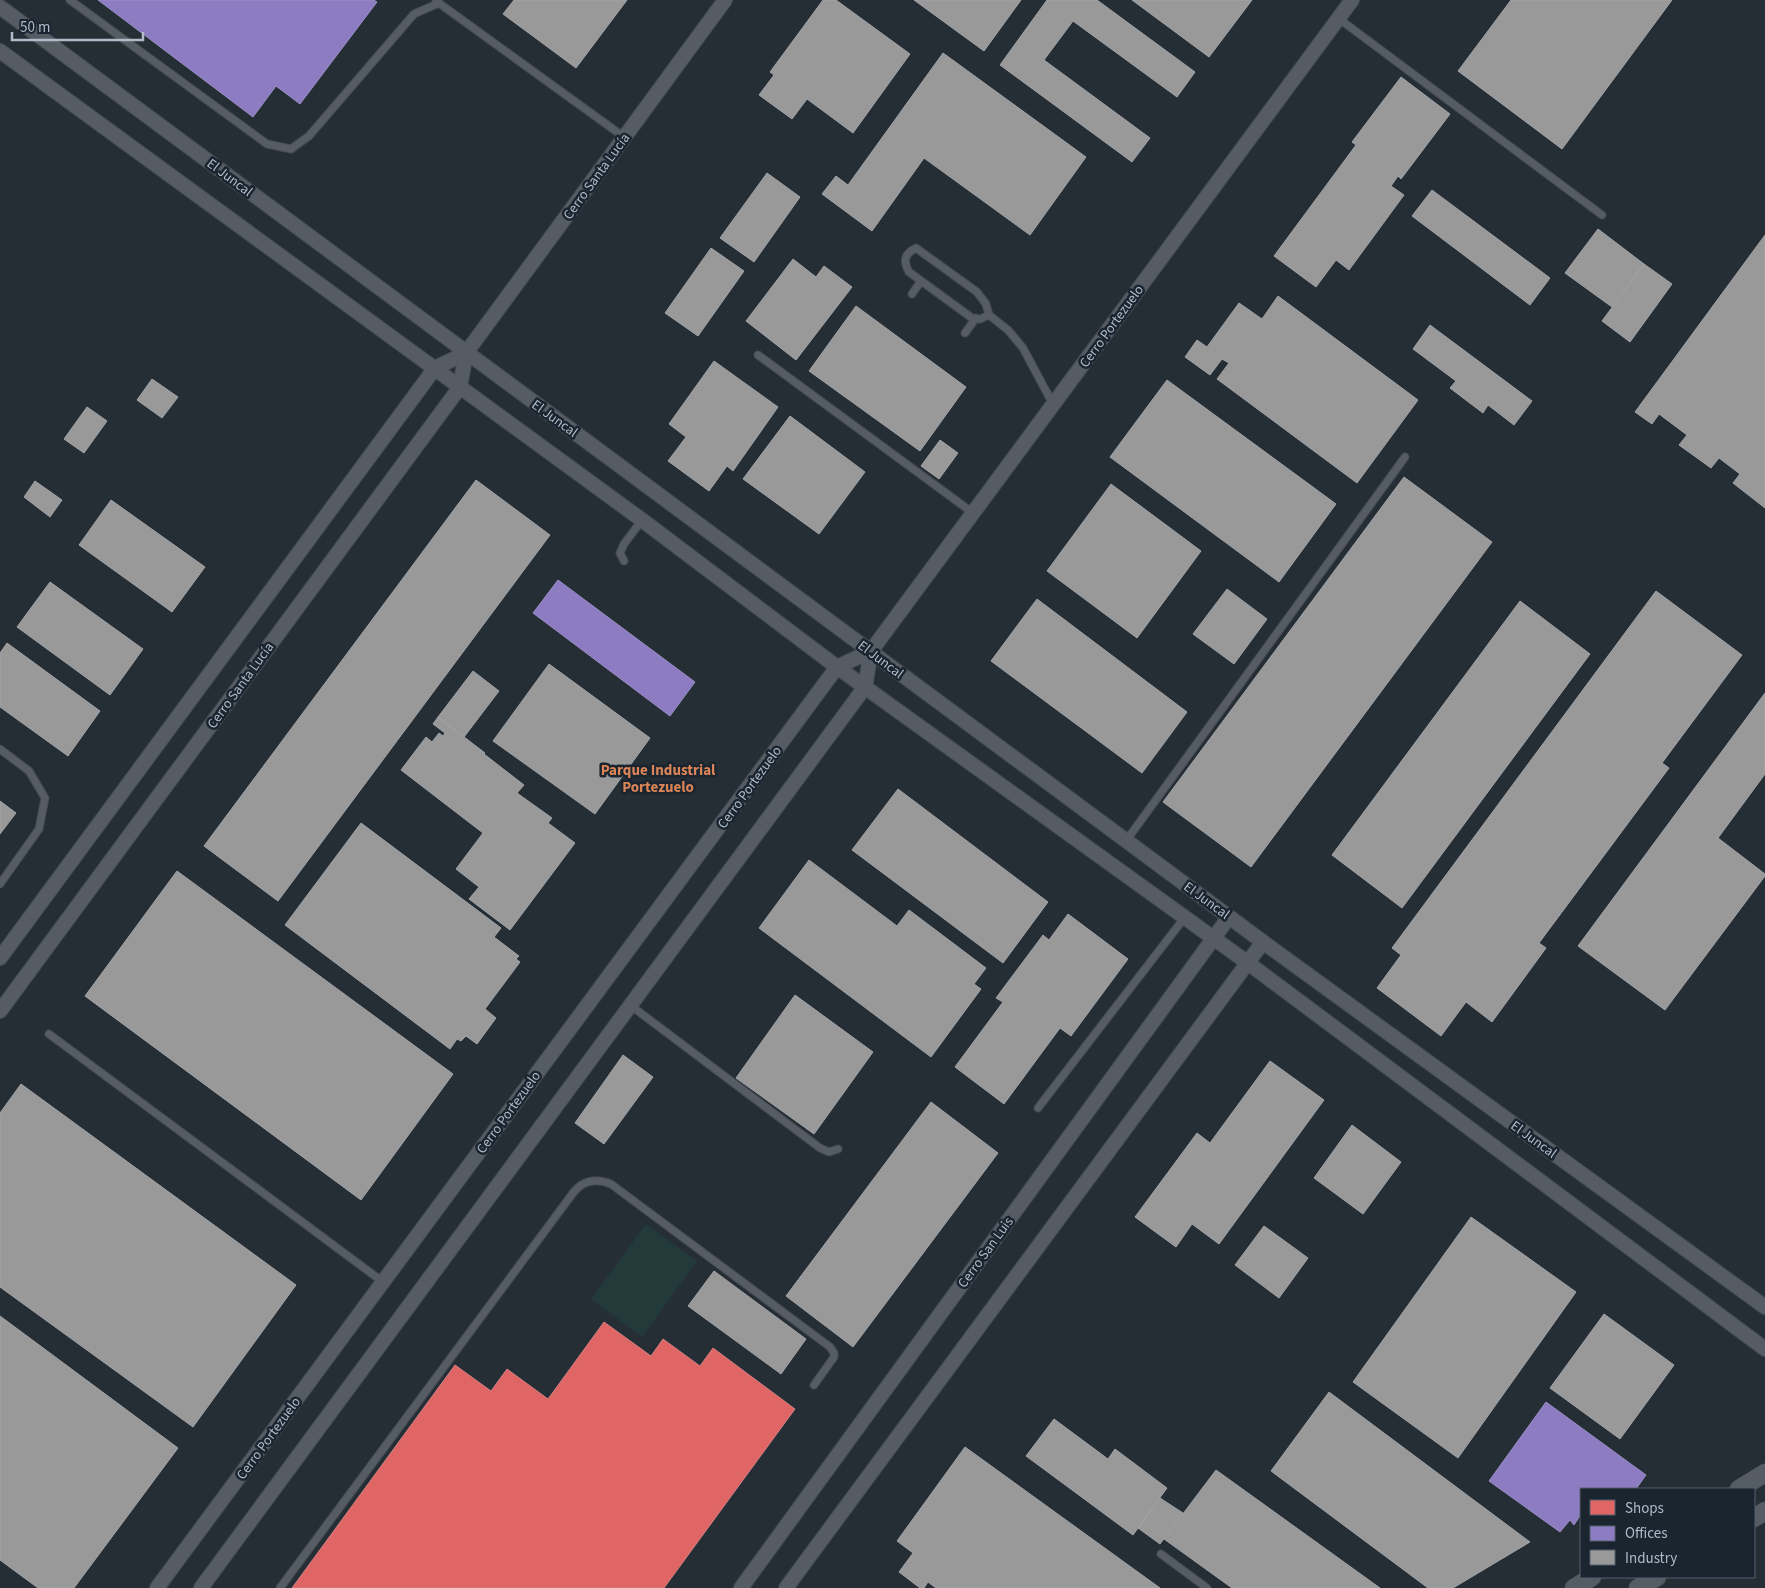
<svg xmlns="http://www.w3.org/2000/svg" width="1765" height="1588" viewBox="0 0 1765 1588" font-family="'Source Sans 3',sans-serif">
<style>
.green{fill:#233a3b}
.shops{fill:#e06666;stroke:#d18083}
.offices{fill:#8e7cc3;stroke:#988fc4}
.industry{fill:#999;stroke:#a0a3a7}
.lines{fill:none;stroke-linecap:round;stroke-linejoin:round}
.service-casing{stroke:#444a50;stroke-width:9}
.minor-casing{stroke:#444a50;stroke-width:16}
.tertiary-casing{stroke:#444a50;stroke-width:19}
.service{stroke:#565c64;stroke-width:7}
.minor{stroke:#565c64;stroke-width:14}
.tertiary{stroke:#565c64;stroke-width:18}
.labels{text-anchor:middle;stroke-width:5;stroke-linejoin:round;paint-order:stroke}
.street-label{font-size:14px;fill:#afbbc8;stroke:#1a2530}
.neighbourhood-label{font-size:15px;font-weight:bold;fill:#db8557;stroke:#1a2530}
</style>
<rect width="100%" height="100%" fill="#262e35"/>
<path class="green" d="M646,1224L697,1261L642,1337L591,1299Z"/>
<path class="shops" d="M604,1322L651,1356L663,1339L700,1366L713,1348L795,1409L664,1588H292L455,1365L491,1391L507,1369L548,1399Z"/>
<path class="offices" d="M98,0H374L377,2L300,104L276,86L253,117Z
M558,580L695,682L670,716L533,613Z
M1546,1402L1646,1475L1636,1489L1629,1488L1628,1489H1581V1514L1574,1525L1570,1520L1560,1532L1489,1481Z"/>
<path class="industry" d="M514,0H627L576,68L503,14Z
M823,0H836L910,54L853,133L807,99L792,119L759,95L774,75L770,72Z
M914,0H1021L984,51Z
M1047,0H1097L1195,72L1177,97L1073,21L1044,60L1150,138L1132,162L1000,65Z
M1132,0H1252L1209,57Z
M1511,0H1672L1562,149L1458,71Z
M943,53L1086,157L1030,235L924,158L872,231L822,194L836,176L848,185Z
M1401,77L1450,114L1401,179L1398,176L1391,186L1404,195L1349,270L1336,260L1316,287L1274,256L1356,145L1352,142Z
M767,173L800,197L754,262L720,238Z
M1432,190L1550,278L1530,305L1412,216Z
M1598,229L1644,264L1612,307L1565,273Z
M1765,235V508L1733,483L1740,474L1719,458L1711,468L1679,445L1687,435L1659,414L1652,424L1635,412Z
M711,248L744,271L698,336L665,313Z
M793,259L816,277L824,266L852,287L796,360L746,321Z
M1644,264L1672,284L1630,342L1602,321Z
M1278,296L1418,400L1357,483L1217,379L1229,363L1222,359L1210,375L1185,357L1197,340L1207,347L1239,303L1262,319Z
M856,306L966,387L920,451L809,371Z
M1430,325L1532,401L1514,425L1488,405L1483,413L1450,388L1456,381L1413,349Z
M714,361L778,407L733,471L727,466L709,491L668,461L686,437L669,424Z
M152,379L178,397L162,418L137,400Z
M1167,380L1336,504L1279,582L1110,457Z
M87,407L107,421L84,453L64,439Z
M790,416L865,472L819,534L743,479Z
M940,440L958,453L939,479L921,466Z
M1404,477L1492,542L1251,867L1163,802Z
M476,480L550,535L278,901L204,846Z
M35,481L62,500L50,517L24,497Z
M1111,484L1201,551L1137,638L1047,571Z
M111,500L205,567L172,612L79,545Z
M50,582L143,649L110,695L17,627Z
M1227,589L1267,619L1234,664L1193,634Z
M1656,591L1742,655L1662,763L1669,768L1539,943L1546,948L1492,1022L1466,1002L1441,1036L1377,988L1401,955L1392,948Z
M1037,599L1187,712L1142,773L991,661Z
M1520,601L1590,654L1402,908L1332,855Z
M7,643L100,711L68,756L0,707V653Z
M549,664L650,738L595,814L493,741Z
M473,671L499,691L464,737L438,717Z
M1765,693V774L1718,838L1765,874V876L1665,1010L1578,946Z
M438,717L485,753L484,754L524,785L517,793L552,818L548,823L575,843L510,930L469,899L479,887L456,869L483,833L401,770L426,737L432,742L439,733L443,736L445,733L433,724Z
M898,789L1048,902L1003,963L852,850Z
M0,801L16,813L0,834Z
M361,823L501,928L494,937L519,956L516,959L520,962L485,1009L496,1018L477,1044L466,1036L461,1041L457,1039L450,1049L285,925Z
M809,860L897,926L909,910L986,968L974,984L981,989L931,1057L759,928Z
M177,871L453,1074L361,1200L85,996Z
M1068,914L1128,959L1071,1036L1060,1028L1004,1104L955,1067L1003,1002L996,998L1043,935L1049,940Z
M795,995L873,1052L814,1134L736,1078Z
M623,1055L653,1077L604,1144L575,1123Z
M1270,1061L1324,1100L1219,1244L1192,1224L1176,1247L1135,1217L1197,1133L1210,1143Z
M21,1084L296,1285L193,1427L0,1287V1113Z
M931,1102L998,1153L853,1347L786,1296Z
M1352,1125L1401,1162L1363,1214L1314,1178Z
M1471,1217L1576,1292L1458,1458L1353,1382Z
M1264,1226L1308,1258L1279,1298L1235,1265Z
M714,1271L806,1339L781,1374L688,1306Z
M1604,1314L1674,1365L1620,1439L1550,1388Z
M0,1316L178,1448L74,1588H38L0,1560Z
M1329,1392L1530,1542L1453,1588H1428L1271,1471Z
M1054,1419L1108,1459L1115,1449L1167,1488L1133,1535L1026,1456Z
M965,1447L1160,1588H936L928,1582L924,1588H920L899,1572L913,1553L897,1541Z
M1216,1470L1380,1588H1232L1164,1539Z
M1160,1498L1183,1513L1160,1544L1138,1528Z"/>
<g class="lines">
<g class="service-casing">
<path id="service" d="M70,0L267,144L291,149L309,136L414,14L439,3
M436,1L624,137
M1338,18L1602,215
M912,294L921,281
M989,315L980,319L972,318L909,272C903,261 904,254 916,248L977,292L986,304L989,315L1008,330L1023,348L1053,404
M965,333L976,318
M758,355L973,513
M624,561L620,553L624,544L642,520
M0,749L29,771L45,798L39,829L0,884
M1126,841L1405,457
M630,1005L820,1148L829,1152L838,1149
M49,1034L383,1282
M1038,1108L1185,917
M1161,1554L1207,1588
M280,1588L573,1193C583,1180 596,1178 611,1184L830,1347L834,1353V1357L814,1385"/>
</g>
<g class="minor-casing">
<path id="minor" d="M0,7L1263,942L1765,1307
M0,51L642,520L837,667L1248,963L1765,1349
M0,958L435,368L466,353
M0,1011L460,387L466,353L725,0
M157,1588L837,667L871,651
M201,1588L865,687L871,651L1352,0
M741,1588L1229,917
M786,1588L1263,942"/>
</g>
<g class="tertiary-casing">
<path id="tertiary" d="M1739,1489L1765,1473
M1754,1518L1765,1511
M1574,1588L1592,1577
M1638,1588L1657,1577"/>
</g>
<use href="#service" class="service"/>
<use href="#minor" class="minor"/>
<use href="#tertiary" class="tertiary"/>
</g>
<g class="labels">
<g class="street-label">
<text transform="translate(596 176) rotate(-54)" y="5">Cerro Santa Lucía</text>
<text transform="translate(230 177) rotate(37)" y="5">El Juncal</text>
<text transform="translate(1111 326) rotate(-54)" y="5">Cerro Portezuelo</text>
<text transform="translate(555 418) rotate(36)" y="5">El Juncal</text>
<text transform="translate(881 659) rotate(37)" y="5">El Juncal</text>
<text transform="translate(240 685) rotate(-54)" y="5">Cerro Santa Lucía</text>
<text transform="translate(749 787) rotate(-54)" y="5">Cerro Portezuelo</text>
<text transform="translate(1207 900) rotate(36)" y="5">El Juncal</text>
<text transform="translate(508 1112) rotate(-54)" y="5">Cerro Portezuelo</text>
<text transform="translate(1534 1139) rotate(36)" y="5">El Juncal</text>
<text transform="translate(985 1252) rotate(-54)" y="5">Cerro San Luis</text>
<text transform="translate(268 1438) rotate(-54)" y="5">Cerro Portezuelo</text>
</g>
<g class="neighbourhood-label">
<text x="658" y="775">Parque Industrial<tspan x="658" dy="17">Portezuelo</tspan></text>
</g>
</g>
<rect x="1580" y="1488" width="175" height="90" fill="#1a2530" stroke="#56616d"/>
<rect x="1590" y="1500" width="25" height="15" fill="#e06666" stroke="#56616d"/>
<text x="1625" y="1513" font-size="15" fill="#afbbc8">Shops</text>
<rect x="1590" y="1526" width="25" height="15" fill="#8e7cc3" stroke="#56616d"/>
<text x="1625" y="1538" font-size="15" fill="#afbbc8">Offices</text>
<rect x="1590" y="1550" width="25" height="15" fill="#999999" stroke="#56616d"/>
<text x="1625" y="1563" font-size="15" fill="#afbbc8">Industry</text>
<path d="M12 32v8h131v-8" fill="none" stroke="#afbbc8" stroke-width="2.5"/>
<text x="20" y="32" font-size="15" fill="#afbbc8" stroke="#1a2530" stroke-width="4" paint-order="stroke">50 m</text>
</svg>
